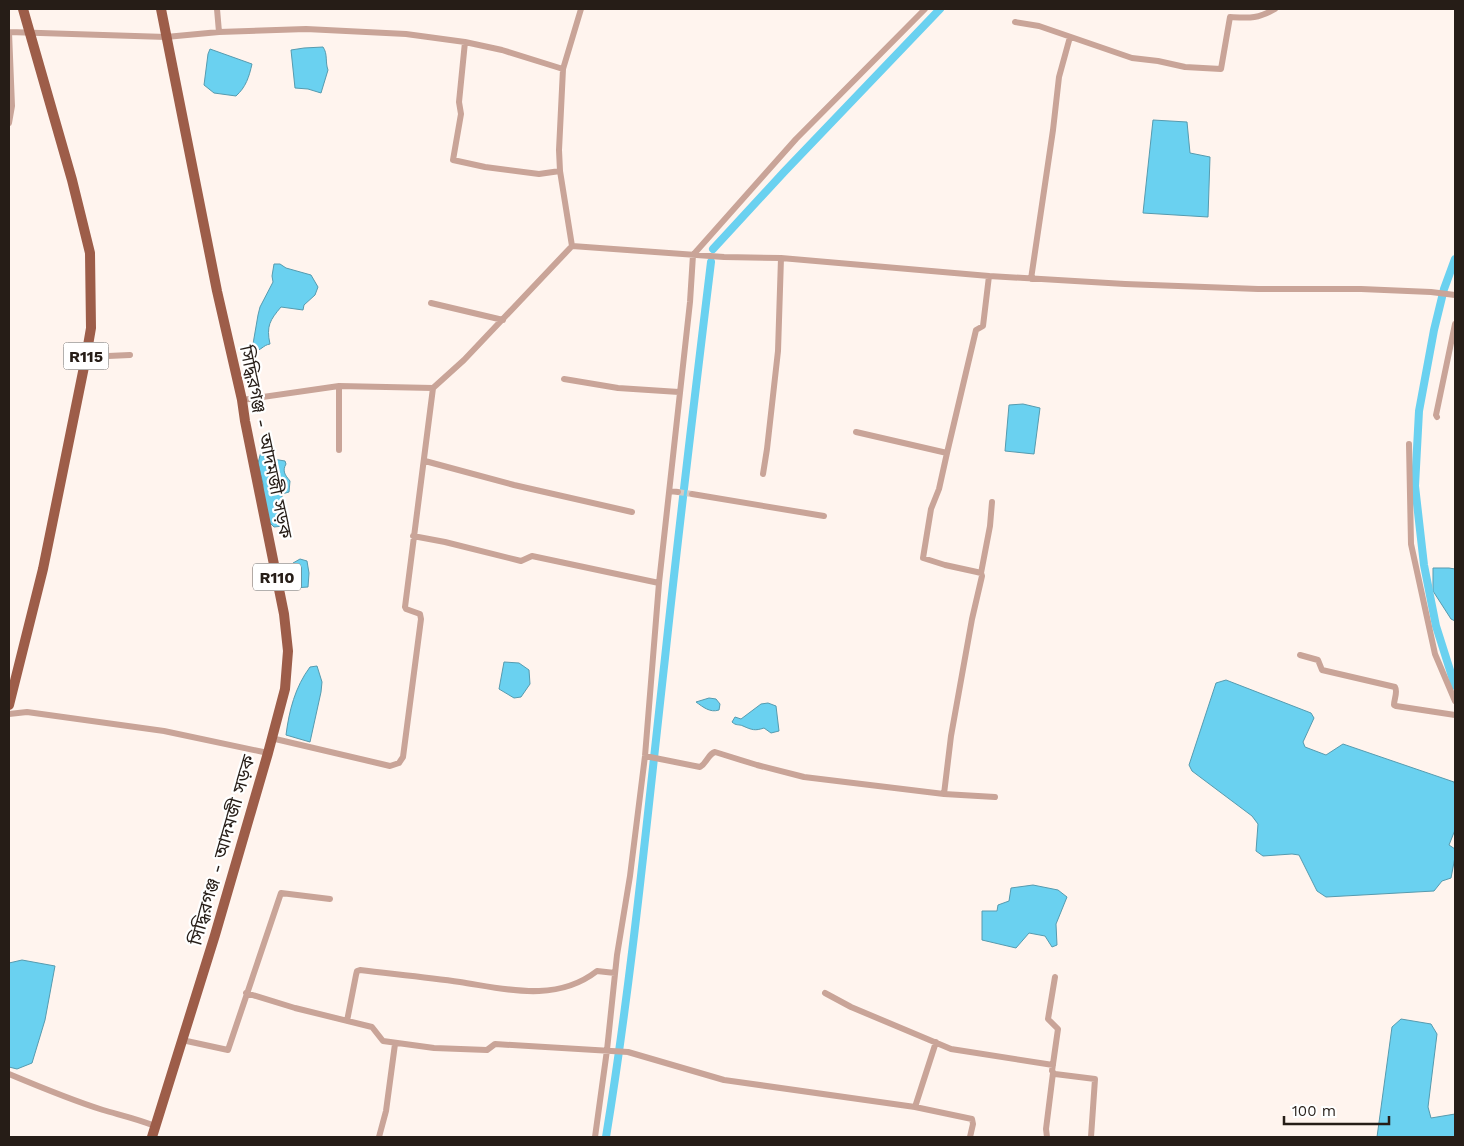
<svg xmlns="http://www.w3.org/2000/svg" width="1464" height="1146" viewBox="0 0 1464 1146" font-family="'Work Sans','Noto Sans Bengali',sans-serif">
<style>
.water{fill:#6ad1f0;stroke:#569baf}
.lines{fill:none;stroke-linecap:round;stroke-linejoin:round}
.canal{stroke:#6ad1f0;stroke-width:8}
.minor-tunnel{stroke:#d4c9c3;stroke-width:6;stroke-dasharray:6 3;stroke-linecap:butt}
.minor{stroke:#c9a498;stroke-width:6}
.primary{stroke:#9d5d49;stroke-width:10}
.labels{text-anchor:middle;stroke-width:4.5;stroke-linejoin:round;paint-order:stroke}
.shield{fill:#fff;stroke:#67615d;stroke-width:1}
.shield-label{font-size:16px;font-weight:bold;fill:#261d17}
.street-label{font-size:18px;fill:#261d17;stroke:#fff}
</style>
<rect width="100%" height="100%" fill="#fff4ee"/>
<path class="water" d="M323,47C328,54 325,62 328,70L321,93L308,89L295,88L291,50L304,48Z
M210,49L252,64C249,77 246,87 236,96L214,93L204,85L208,54Z
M1153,120L1187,122L1190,153L1210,157L1208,217L1143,213Z
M274,264H280L286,268L311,275L318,287L315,295L304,305L303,310L281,307C270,320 266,326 270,344C263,345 261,351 254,351L253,344L258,315L260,307L273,282L272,276Z
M1023,404L1040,408L1034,454L1005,451L1009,405Z
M266,439L272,442L274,449L273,459L285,461L286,464C282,471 285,475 290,481L289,492L282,494V502L288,523L283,526L274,527L266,519L262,499L263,484L258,463L262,448Z
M300,559L307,561L309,573L308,587L293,588L288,572L293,563Z
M1433,568H1449L1455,569V621L1451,619L1433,591Z
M504,662L519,663L529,670L530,684L521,697L514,698L499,689Z
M317,666L322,682L321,692L310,742L286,735C289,711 295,687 310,667Z
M1226,680L1311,713L1314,718L1303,742L1305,747L1326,755L1343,744L1454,782L1455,786V830L1449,845L1455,849V857L1451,878L1442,881L1434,891L1326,897L1317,891L1299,855L1292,854L1263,856L1256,851L1258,824L1252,816L1192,771L1189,765L1216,683Z
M709,698L716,699L720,704L719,710C710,713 703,707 696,702Z
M768,703L776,706L779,731L771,733L764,728C755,731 752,730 743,726C739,724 736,726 732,722L735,717L741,719L761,704Z
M1033,885L1058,890L1067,897L1056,924L1057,945L1052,947L1045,936L1029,933L1016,948L982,940V911H997L998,905L1009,901L1011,888Z
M22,960L55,966L45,1020L32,1063L17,1069L9,1067V963Z
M1401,1019L1431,1024L1437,1034L1428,1107L1431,1118L1455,1114V1137H1377L1392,1027Z"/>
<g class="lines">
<path class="canal" d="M713,249L784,172L940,9
M1455,259L1444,289L1434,330L1419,411L1415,486L1424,565L1436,626L1455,686
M606,1137C632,978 647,818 665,658C679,526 695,394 711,262"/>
<path class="minor-tunnel" d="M678,492L692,494"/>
<path class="minor" d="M217,9L219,32
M1015,22L1039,26L1132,58L1158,61L1185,67L1221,69L1230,17C1250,18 1257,19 1275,9
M9,32L166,37L219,32L306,29L406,34L465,42L502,50L563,69L559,150L560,171L572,246L724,257L781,258L989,276L1125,284L1258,289H1361L1431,292L1455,295
M465,42L459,102L461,114L453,160L485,167L539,174L560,171
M563,69L581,9
M9,123L12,106L9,32
M1031,279L1053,130L1059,77L1070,37
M431,303L503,320
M86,357L130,355
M564,379L618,388L679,392
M339,386V450
M242,400L339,386L433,388L464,360L572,246
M1437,417L1436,415L1455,324
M856,432L947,453L976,330L983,326L989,276
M1409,444L1411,544L1435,654L1455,701
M425,461L514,485L632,512
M763,474L767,449L778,351L781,258
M670,491L678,492
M692,494L824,516
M413,536L445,542L521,561L532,556L659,583
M981,573L990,526L992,502
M1300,655L1318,660L1322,670L1395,687C1398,692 1394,699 1394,705L1396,706L1455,715
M9,714L27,712L164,731L268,753
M271,738L390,766L399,763L403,757L421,619L420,614L406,609L405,607L433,388
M645,756L700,767C707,763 708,754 715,752L757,765L804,777L944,794L995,797
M944,794L951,736L972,619L982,576L981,573L977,572L945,565L923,558L931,509L939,489L947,453
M1055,977L1048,1019L1058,1029L1052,1071L1055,1074L1095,1079L1091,1137
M246,993L295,1008L372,1027L383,1041L434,1048L487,1050L495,1044L628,1052L724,1080L915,1107L972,1119L973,1124L970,1137
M825,993L851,1007L951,1049L1053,1065
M347,1021L356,975L357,971L360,970C393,974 427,977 460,982C506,989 556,1003 597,971L615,973
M182,1040L228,1050L281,893L330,899
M9,1074C40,1087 71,1100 103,1110C120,1115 138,1119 155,1126
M915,1107L936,1042
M379,1137L386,1111L395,1044
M595,1137L607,1050L617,955L630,876L645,756L659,583L690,302L693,255L796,139L925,9
M1047,1137L1046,1129L1053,1073"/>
<path class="primary" d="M9,705L43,569L86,357L91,328L90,253L72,180L23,9
M152,1137L215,935L268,753L285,689L288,651L284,614L245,421L242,400L217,291L161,9"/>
</g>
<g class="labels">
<g class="shield">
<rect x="63.5" y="342.5" width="45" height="27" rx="4"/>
<rect x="253" y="563.5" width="48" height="27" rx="4"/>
</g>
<g class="shield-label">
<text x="86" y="362">R115</text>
<text x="277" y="583">R110</text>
</g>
<g class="street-label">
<text transform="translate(266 442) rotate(78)" y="6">সিদ্ধিরগঞ্জ - আদমজী সড়ক</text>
<text transform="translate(222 850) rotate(-74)" y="6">সিদ্ধিরগঞ্জ - আদমজী সড়ক</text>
</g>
</g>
<rect width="1464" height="1146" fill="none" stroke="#261d17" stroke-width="20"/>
<path d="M1284 1116v8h105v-8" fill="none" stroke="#261d17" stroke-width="2.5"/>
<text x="1292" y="1116" font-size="15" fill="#261d17" stroke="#ffffff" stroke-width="4" paint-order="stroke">100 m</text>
</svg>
